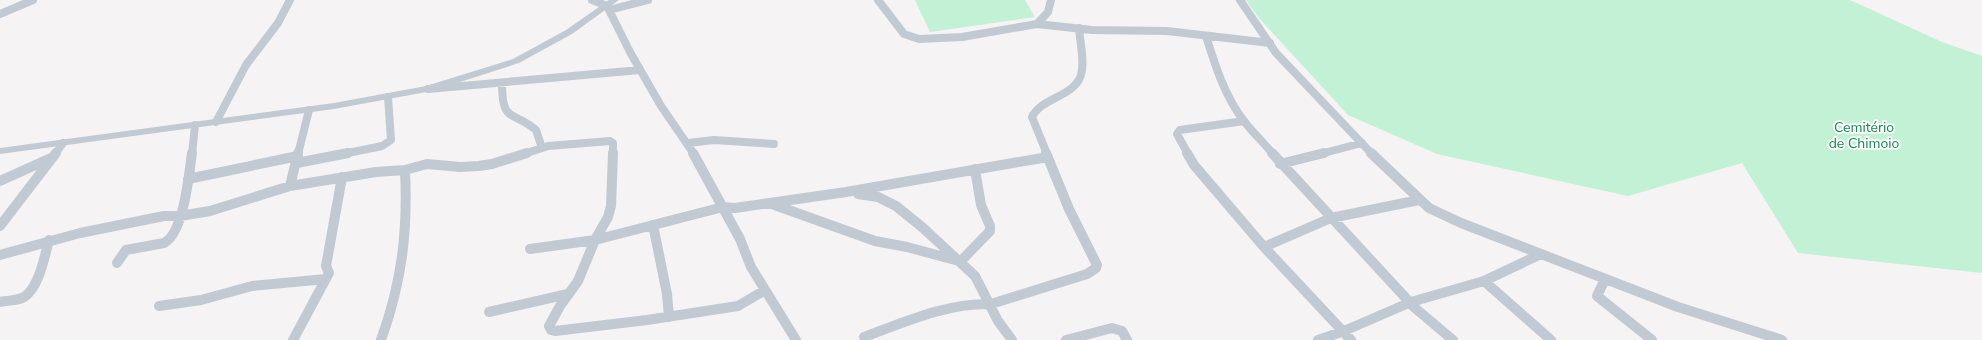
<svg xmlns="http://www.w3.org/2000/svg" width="1982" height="340" viewBox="0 0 1982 340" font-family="'Nunito Sans',sans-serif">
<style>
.green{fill:#c3f1d5}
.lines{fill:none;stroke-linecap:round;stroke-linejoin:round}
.minor-far1{stroke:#c1cad2;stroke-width:8}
.minor{stroke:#c1cad2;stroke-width:10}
.tertiary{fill:#c1cad2;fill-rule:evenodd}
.labels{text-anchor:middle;stroke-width:3.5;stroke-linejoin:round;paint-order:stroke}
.park-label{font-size:14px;fill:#17864f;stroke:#fff}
</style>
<rect width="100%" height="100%" fill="#f5f3f3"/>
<path class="green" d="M915,0H1025L1035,17L930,32Z
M1246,0H1850L1942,42L1982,56V273L1798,253L1742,163L1628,196L1437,154L1348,115L1258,17Z"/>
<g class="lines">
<path class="minor-far1" d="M592,0L607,6L630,52L661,106L694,154
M878,0L904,34L919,39L962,37L1037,24L1092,30L1167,31L1270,43
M1240,0L1276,53L1372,154
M609,10L648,0
M0,14L33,0
M1037,24L1048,12L1051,0
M1206,36C1215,65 1225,97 1244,121C1253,133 1264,143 1273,154
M502,84C502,124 513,110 536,130L542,148
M428,89L640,70
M216,122L246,65L278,23L290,0
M688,143L714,140L774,144
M55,154L63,143
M192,154L195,125
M298,154L309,110
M343,154L382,146L391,140L388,97
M524,154L548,146L610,141L613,143V154
M1047,154L1032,117C1042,97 1074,97 1081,75C1085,61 1080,43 1079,28
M1188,154L1177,134L1180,130L1244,121
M1320,154L1362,143"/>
<path class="minor" d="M613,153L611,206L608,217L595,240L578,281L560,306L549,326L551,330L555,331L647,320L738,306L765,290
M693,153L740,239L751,267L796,340
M1187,153L1194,165L1264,247L1351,340
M1272,153L1415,308L1453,340
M1371,153L1429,208L1461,223L1678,307L1782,340
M297,163L348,153
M1280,164L1324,153
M188,179L298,156
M0,181L51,158
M290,186L298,153
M858,194L878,197L896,206L922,227L975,276L998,321L1012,340
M769,203L875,241L907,247L959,261
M653,225L667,294L669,317
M0,226L56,153
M1264,247L1331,218L1419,200
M530,249L595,240L723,207L735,208L846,192L1048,157
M0,255L80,233L164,216H180L210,211L290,186L376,172L405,170L427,164L460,167L479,166L492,164L527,153
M960,262L990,231V226L981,205L975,169
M117,263L126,250L164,243C184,233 189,174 192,153
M1605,279L1597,296L1652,340
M1484,281L1551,340
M0,302C8,300 18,301 24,297C39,288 45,255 49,240
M159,306L201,300L252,286L326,279
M489,312L568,294
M864,337C905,322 946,303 991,304L1087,274L1096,268L1097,265L1069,209L1046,153
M293,340L329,273L326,266L342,177
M381,340C402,282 408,231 405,170
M1066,340L1112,328L1122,331L1127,340
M1318,340L1344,331L1411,302L1484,281L1541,254"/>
<path class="tertiary" d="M609,0H619L572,34L519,63L432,91L334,109L0,154V148L334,103L426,86L513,59L566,30Z"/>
</g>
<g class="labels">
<g class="park-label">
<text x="1864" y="132">Cemitério<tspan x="1864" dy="16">de Chimoio</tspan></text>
</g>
</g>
</svg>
